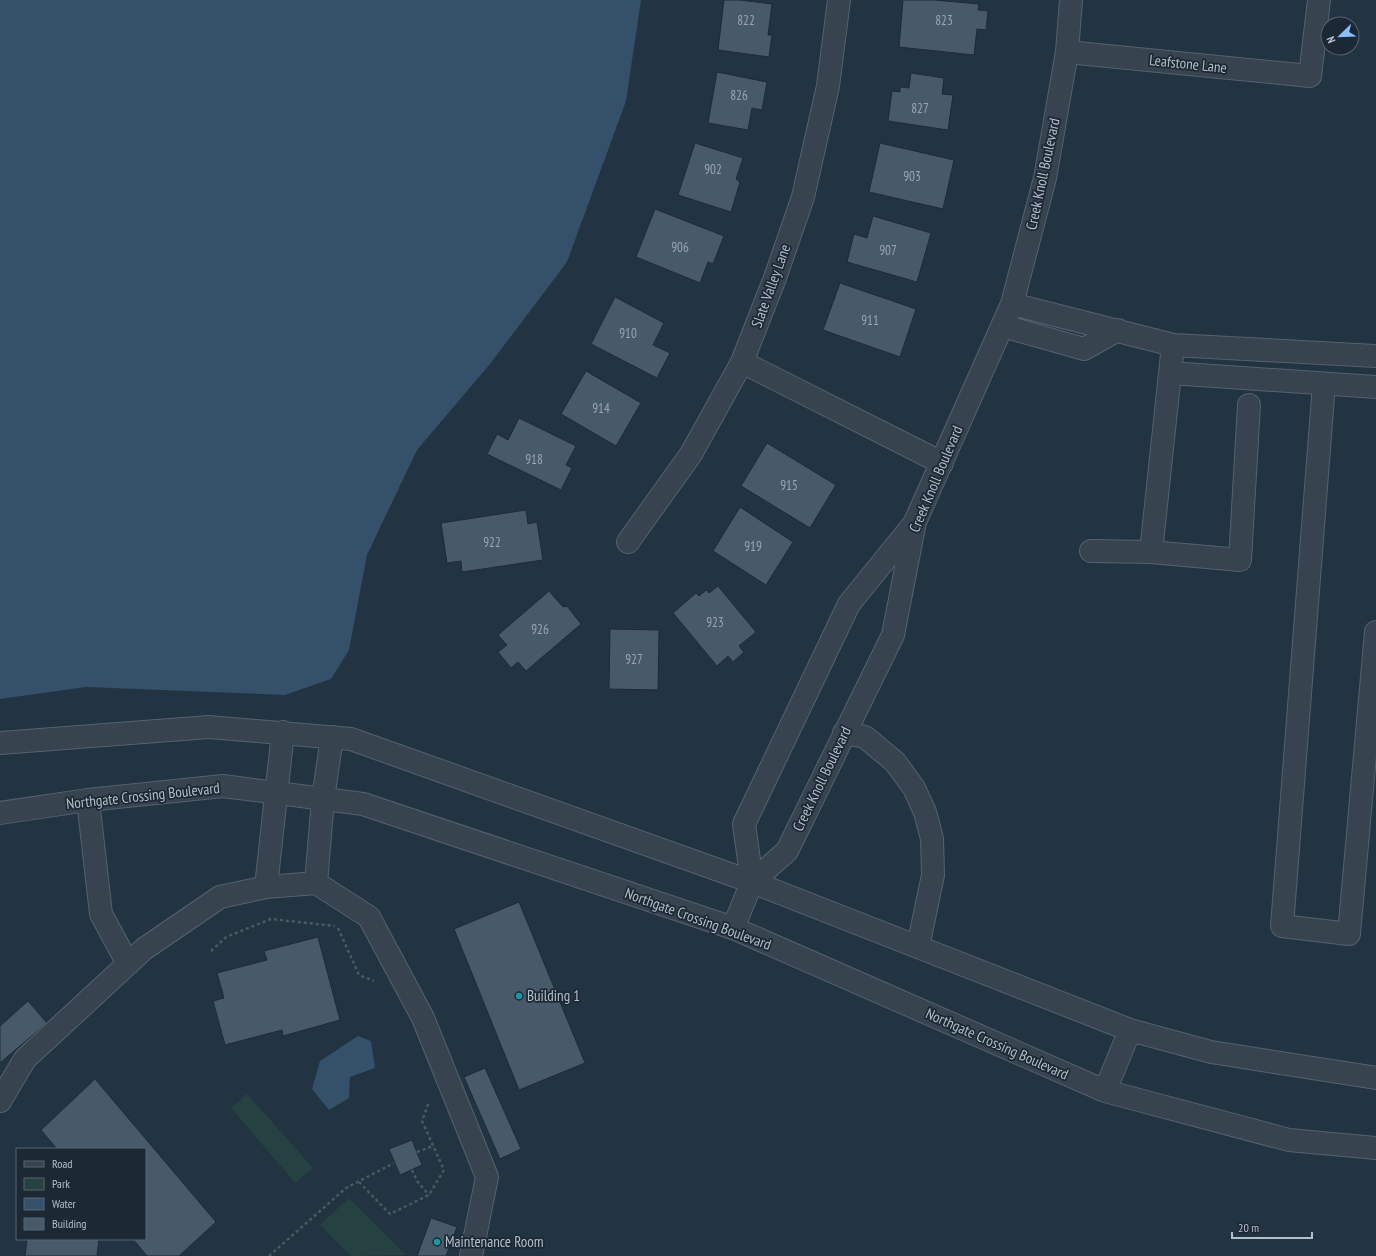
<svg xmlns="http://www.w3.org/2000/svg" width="1376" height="1256" viewBox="0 0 1376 1256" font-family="'PT Sans Narrow',sans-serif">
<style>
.green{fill:#254142}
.water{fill:#355069}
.building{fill:#485a6a;stroke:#1e2b37}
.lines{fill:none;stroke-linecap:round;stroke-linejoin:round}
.minor-casing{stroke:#55626e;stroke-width:24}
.path{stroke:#435e5e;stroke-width:2.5;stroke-dasharray:3 3;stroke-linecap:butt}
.minor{stroke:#374450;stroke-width:22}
.culture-dot{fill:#0f9aa8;stroke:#1c2935;stroke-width:1.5}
.labels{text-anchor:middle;stroke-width:3.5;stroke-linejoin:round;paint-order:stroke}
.number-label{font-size:13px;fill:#98a6b3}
.street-label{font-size:15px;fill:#b3bfcb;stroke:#1c2935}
.poi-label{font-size:15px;fill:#b3bfcb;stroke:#1c2935;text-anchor:start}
</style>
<rect width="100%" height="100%" fill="#223341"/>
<path class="green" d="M247,1094L313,1168L295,1183L231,1108Z
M349,1198L406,1255L351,1256L320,1225Z"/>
<path class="water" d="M0,0H641L626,101L567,262L490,364L417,450L367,555L349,650L331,679L285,695L86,687L0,699Z
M358,1036L371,1041L375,1068L350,1077L349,1098L329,1110L312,1089L320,1061Z"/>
<path class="building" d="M724,0H740L772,4L768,35H772L769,57L718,50Z
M903,0H934L979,4L978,10L988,11L986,30L977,29L974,55L899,47Z
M717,72L767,82L762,110L752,108L748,130L708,123Z
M911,73L944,78L942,94L953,95L948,130L888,121L892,91L900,92V87L909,88Z
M695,143L743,158L736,179L740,182L731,212L678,195Z
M880,143L954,160L943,209L869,192Z
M655,209L724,236L713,264L708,262L700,283L636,257Z
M873,216L931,233L917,282L847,262L854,234L867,238Z
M840,283L916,309L900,357L823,330Z
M615,297L664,323L653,345L670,353L657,378L591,344Z
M586,371L641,403L616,446L561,414Z
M519,418L576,446L566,465L572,468L561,490L487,454L497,434L508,440Z
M767,443L836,485L810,528L741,486Z
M740,507L793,542L766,585L713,551Z
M526,510L528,524L537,522L543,560L462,572L461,561L447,563L441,523Z
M718,586L756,632L739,646L744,652L733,662L728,656L717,666L673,613L696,593L699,596L706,590L709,593Z
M549,591L563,607L567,606L581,624L526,671L518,662L511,668L498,652L507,645L498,635Z
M610,629L659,630L658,690L609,689Z
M519,902L585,1063L519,1090L454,929Z
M318,937L340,1020L283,1036L282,1030L225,1045L213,1001L224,998L217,973L267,960L264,951Z
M28,1001L47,1023L0,1063V1026Z
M485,1068L521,1149L500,1159L464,1077Z
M95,1079L216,1222L179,1256H147L133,1239H145V1149H57L41,1130Z
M412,1140L422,1165L400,1175L389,1149Z
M431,1218L457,1227L446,1256H417Z
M27,1239H99L97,1256H25Z"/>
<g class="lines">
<g class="minor-casing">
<path id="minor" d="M1067,52L1310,76L1319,0
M1012,304L1173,345L1376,356
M1003,326L1084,349L1118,330
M1173,345L1151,552L1240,560L1249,405
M742,362L942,463
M1170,373L1376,387
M1324,384L1282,926L1349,934L1376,632
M628,542L691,454L742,362L775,278L803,197L828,86L839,0
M1091,551L1151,552
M844,733L865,737L895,762L914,788L925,812L932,839L933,875L918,947
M0,743L209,727L351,739L752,882L1130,1030L1211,1052L1376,1078
M88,800L101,914L128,964
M0,813L88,800L223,786L363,804L733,928L1105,1091L1289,1140L1376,1148
M752,882L744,824L849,604L913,525
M316,883L323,799L332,737
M266,887L283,732
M733,928L752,882L787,851L893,635L915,522L1012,304L1045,178L1067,52L1071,0
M1105,1091L1130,1030
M0,1101L25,1059L144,949L220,897L266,887L316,883L369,917L423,1018L487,1177L471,1256"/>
</g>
<path class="path" d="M338,928L359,975L374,981
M211,951L226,937L271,919L335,926
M417,1152L433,1146
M412,1170L417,1181L429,1195
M359,1182L390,1214L429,1195L444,1170L422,1121L429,1102
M269,1256L346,1188L394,1163"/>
<use href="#minor" class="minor"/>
</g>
<g class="culture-dot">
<circle cx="519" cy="996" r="4"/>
<circle cx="437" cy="1242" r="4"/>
</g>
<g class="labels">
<g class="number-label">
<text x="746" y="25">822</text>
<text x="944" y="25">823</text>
<text x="739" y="100">826</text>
<text x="920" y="113">827</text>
<text x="713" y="174">902</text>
<text x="912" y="181">903</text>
<text x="680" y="252">906</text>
<text x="888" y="255">907</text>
<text x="870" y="325">911</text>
<text x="628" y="338">910</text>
<text x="601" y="413">914</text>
<text x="534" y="464">918</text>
<text x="789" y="490">915</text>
<text x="492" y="547">922</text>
<text x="753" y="551">919</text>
<text x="715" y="627">923</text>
<text x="540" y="634">926</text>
<text x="634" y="664">927</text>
</g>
<g class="street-label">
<text transform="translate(1188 64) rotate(6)" y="5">Leafstone Lane</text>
<text transform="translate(1043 174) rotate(-78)" y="5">Creek Knoll Boulevard</text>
<text transform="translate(771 286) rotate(-70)" y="5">Slate Valley Lane</text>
<text transform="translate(936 479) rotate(-67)" y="5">Creek Knoll Boulevard</text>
<text transform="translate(822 779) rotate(-64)" y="5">Creek Knoll Boulevard</text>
<text transform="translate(143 796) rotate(-6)" y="5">Northgate Crossing Boulevard</text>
<text transform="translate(698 919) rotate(20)" y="5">Northgate Crossing Boulevard</text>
<text transform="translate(997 1044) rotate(24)" y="5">Northgate Crossing Boulevard</text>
</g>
<g class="poi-label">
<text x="527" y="1001">Building 1</text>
<text x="445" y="1247">Maintenance Room</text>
</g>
</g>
<rect x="16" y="1148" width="130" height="92" fill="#1c2935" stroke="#586571"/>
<rect x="24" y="1161" width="20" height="6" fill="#374450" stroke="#586571"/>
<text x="52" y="1168" font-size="12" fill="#b3bfcb">Road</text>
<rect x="24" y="1178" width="20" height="12" fill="#254142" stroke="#586571"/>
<text x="52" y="1188" font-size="12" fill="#b3bfcb">Park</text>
<rect x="24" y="1198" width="20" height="12" fill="#355069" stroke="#586571"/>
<text x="52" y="1208" font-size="12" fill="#b3bfcb">Water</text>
<rect x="24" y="1218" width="20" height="12" fill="#485a6a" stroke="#586571"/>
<text x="52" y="1228" font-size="12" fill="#b3bfcb">Building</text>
<g transform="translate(1340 36) rotate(247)"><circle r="19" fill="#1c2935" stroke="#586571"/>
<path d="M0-3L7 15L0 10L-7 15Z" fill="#84c1ff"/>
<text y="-6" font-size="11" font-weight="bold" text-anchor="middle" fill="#b3bfcb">N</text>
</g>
<path d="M1232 1232v6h80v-6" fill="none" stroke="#b3bfcb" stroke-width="2"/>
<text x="1238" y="1232" font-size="12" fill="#b3bfcb" stroke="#1c2935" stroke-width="3" paint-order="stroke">20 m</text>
</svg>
